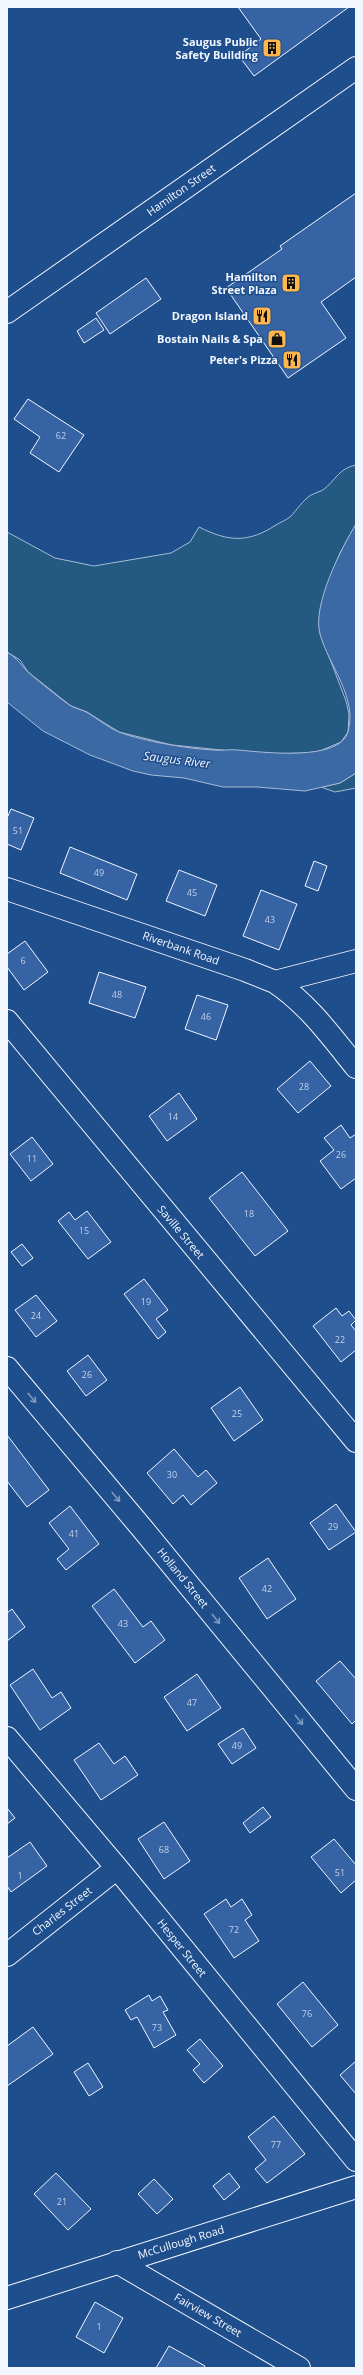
<svg xmlns="http://www.w3.org/2000/svg" width="363" height="2375" viewBox="0 0 363 2375" font-family="'Open Sans',sans-serif">
<style>
.green{fill:#245a82;stroke:#a8bbd7}
.water{fill:#3b69a3;stroke:#a8bbd7}
.building{fill:#3563a3;stroke:#f2f6ff}
.lines{fill:none;stroke-linecap:round;stroke-linejoin:round}
.minor-casing{stroke:#f2f6ff;stroke-width:24}
.major-casing{stroke:#f2f6ff;stroke-width:24}
.minor{stroke:#1f4e8c;stroke-width:22}
.major{stroke:#1f4e8c;stroke-width:22}
.oneway{stroke:#7e9ac0}
.labels{text-anchor:middle;stroke-width:3;stroke-linejoin:round;paint-order:stroke}
.number-label{font-size:9px;fill:#c3d1e8}
.poi-label{font-size:11px;font-weight:bold;fill:#f2f6ff;stroke:#1f4e8c;text-anchor:end}
.street-label{font-size:11px;fill:#f2f6ff;stroke:#1f4e8c}
.water-label{font-size:12px;font-style:italic;fill:#f2f6ff;stroke:#1f4e8c}
</style>
<rect width="100%" height="100%" fill="#1f4e8c"/>
<path class="green" d="M356,465V524L340,553L328,583L320,633L346,701L349,714L348,732L341,742L320,751L308,753L261,754L172,745L131,735L119,732L87,712L71,706L28,672L20,660L7,652V532L55,558L94,566L171,553L190,542L199,527C229,542 248,543 276,525C281,522 286,520 290,517C297,510 302,501 311,495C315,493 319,492 323,490C335,481 339,468 356,465Z
M356,773V788L335,792L321,787L340,783Z"/>
<path class="water" d="M356,524V773L340,783L305,791L257,787H223L184,778L151,775L133,771L90,755L43,731L7,702V652C18,659 20,664 28,672C36,679 63,701 71,706C77,709 83,710 88,713C98,719 107,727 119,732C142,741 189,749 214,750C222,751 230,749 238,750C261,752 340,762 348,732C358,698 328,664 320,634C312,605 341,549 356,524Z"/>
<path class="building" d="M238,7H349L254,76L239,56L261,39Z
M356,193V277L321,302L346,338L288,378L226,288L282,249L280,246Z
M146,278L161,299L110,334L96,313Z
M96,318L104,330L84,343L77,331Z
M28,399L84,435L59,472L30,453L40,437L14,419Z
M11,809L34,818L21,850L7,844V818Z
M70,847L137,874L127,900L60,873Z
M314,861L327,866L318,891L305,886Z
M179,870L217,885L205,916L166,901Z
M261,890L297,904L279,950L243,936Z
M25,941L48,972L24,990L7,967V954Z
M99,972L146,987L135,1018L89,1003Z
M197,995L228,1005L216,1040L185,1029Z
M310,1061L331,1086L298,1113L277,1089Z
M179,1093L197,1119L167,1141L149,1116Z
M341,1125L350,1138L356,1134V1178L341,1189L320,1161L334,1150L324,1138Z
M32,1137L53,1164L31,1181L10,1154Z
M242,1172L288,1231L255,1256L209,1198Z
M87,1211L111,1242L88,1259L58,1221L69,1212L75,1220Z
M22,1244L33,1258L22,1266L11,1252Z
M144,1279L168,1310L156,1319L166,1332L158,1339L124,1294Z
M36,1295L57,1321L36,1337L15,1310Z
M336,1308L342,1316L349,1311L356,1320L351,1325L356,1331V1350L341,1362L313,1326Z
M88,1355L107,1380L86,1396L67,1371Z
M240,1387L263,1420L234,1441L211,1408Z
M7,1435L49,1490L27,1507L7,1481Z
M174,1449L198,1477L206,1470L217,1483L191,1505L183,1495L173,1504L147,1473Z
M336,1504L356,1532L329,1550L310,1523Z
M70,1506L99,1544L66,1570L57,1559L69,1549L49,1523Z
M268,1558L296,1599L267,1619L239,1578Z
M114,1589L143,1627L151,1621L165,1640L135,1663L92,1606Z
M12,1609L25,1627L7,1641V1613Z
M340,1661L356,1679V1720L352,1724L316,1681Z
M33,1669L52,1698L61,1692L71,1708L40,1730L10,1685Z
M197,1674L221,1708L187,1731L164,1697Z
M243,1728L256,1748L232,1764L218,1744Z
M99,1743L114,1764L125,1756L138,1775L101,1800L74,1760Z
M263,1807L271,1817L250,1833L243,1823Z
M7,1808L15,1818L7,1824Z
M164,1822L190,1861L164,1879L138,1839Z
M334,1839L356,1865V1880L341,1893L311,1857Z
M30,1842L47,1866L11,1892L7,1886V1858Z
M226,1899L231,1907L242,1899L252,1915L245,1920L259,1941L234,1958L204,1914Z
M303,1982L338,2025L312,2047L277,2004Z
M149,1995L152,2001L160,1996L168,2010L163,2012L176,2035L154,2048L137,2017L131,2020L125,2010Z
M33,2027L53,2054L7,2086V2046Z
M200,2039L223,2066L204,2083L193,2070L200,2064L187,2050Z
M356,2061V2094L340,2075Z
M88,2063L103,2087L89,2096L74,2072Z
M274,2116L305,2154L267,2183L255,2169L266,2160L248,2137Z
M56,2173L91,2209L68,2230L34,2194Z
M229,2173L240,2187L224,2200L213,2186Z
M154,2179L173,2199L157,2214L138,2194Z
M95,2302L123,2318L104,2353L76,2337Z
M169,2346L205,2366L204,2368H156Z"/>
<g class="lines">
<g class="minor-casing">
<path id="minor" d="M7,889L245,970L275,982L356,961
M275,982C308,1004 331,1036 356,1067
M7,1021L356,1441
M7,1368L141,1527L356,1789
M7,1738L117,1868L356,2160
M7,1955L117,1868
M117,2262L299,2368
M7,2298L356,2187"/>
</g>
<g class="major-casing">
<path id="major" d="M7,312L356,68"/>
</g>
<use href="#minor" class="minor"/>
<use href="#major" class="major"/>
</g>
<defs><path id="oneway-shaft" d="M-6 0H5M1.5-3L5.5 0L1.5 3" fill="none" stroke-width="1.6" stroke-linecap="round" stroke-linejoin="round"/></defs>
<g class="oneway">
<use href="#oneway-shaft" transform="translate(32 1398) rotate(50)"/>
<use href="#oneway-shaft" transform="translate(116 1497) rotate(50)"/>
<use href="#oneway-shaft" transform="translate(216 1619) rotate(51)"/>
<use href="#oneway-shaft" transform="translate(299 1720) rotate(51)"/>
</g>
<defs>
<g id="building-square" transform="scale(1)"><rect x="-9" y="-9" width="18" height="18" rx="4" fill="#ffb74d" stroke="#1f4e8c"/><path d="M-4-6H4V6H1V3H-1V6H-4ZM-2.5-4.3h1.7v1.8h-1.7ZM.8-4.3h1.7v1.8H.8ZM-2.5-1h1.7V.8h-1.7ZM.8-1h1.7V.8H.8Z" fill="#111"/></g>
<g id="restaurant-square" transform="scale(1)"><rect x="-9" y="-9" width="18" height="18" rx="4" fill="#ffb74d" stroke="#1f4e8c"/><path d="M-5-6h1v4h1v-4h1v4h1v-4h1v5L-1.5 .5V6h-2V.5L-5-1ZM5-6V6H3V1.5H1.5Q1.5-4 5-6Z" fill="#111"/></g>
<g id="shop-square" transform="scale(1)"><rect x="-9" y="-9" width="18" height="18" rx="4" fill="#ffb74d" stroke="#1f4e8c"/><path d="M-5-2.5h2.3a2.7 3.5 0 0 1 5.4 0H5L5.5 6h-11ZM-1.5-2.5h3a1.5 2.3 0 0 0-3 0Z" fill="#111"/></g>
</defs>
<g fill-rule="evenodd">
<use href="#building-square" x="272" y="48"/>
<use href="#building-square" x="291" y="283"/>
<use href="#restaurant-square" x="262" y="316"/>
<use href="#shop-square" x="277" y="339"/>
<use href="#restaurant-square" x="292" y="360"/>
</g>
<g class="labels">
<g class="number-label">
<text x="61" y="439">62</text>
<text x="18" y="834">51</text>
<text x="99" y="876">49</text>
<text x="192" y="896">45</text>
<text x="270" y="923">43</text>
<text x="23" y="964">6</text>
<text x="117" y="998">48</text>
<text x="206" y="1020">46</text>
<text x="304" y="1090">28</text>
<text x="173" y="1120">14</text>
<text x="341" y="1158">26</text>
<text x="32" y="1162">11</text>
<text x="249" y="1217">18</text>
<text x="84" y="1234">15</text>
<text x="146" y="1305">19</text>
<text x="36" y="1319">24</text>
<text x="340" y="1343">22</text>
<text x="87" y="1378">26</text>
<text x="237" y="1417">25</text>
<text x="172" y="1478">30</text>
<text x="333" y="1530">29</text>
<text x="74" y="1537">41</text>
<text x="267" y="1592">42</text>
<text x="123" y="1627">43</text>
<text x="192" y="1706">47</text>
<text x="237" y="1749">49</text>
<text x="164" y="1853">68</text>
<text x="340" y="1876">51</text>
<text x="20" y="1879">1</text>
<text x="234" y="1933">72</text>
<text x="307" y="2017">76</text>
<text x="157" y="2031">73</text>
<text x="276" y="2148">77</text>
<text x="62" y="2205">21</text>
<text x="99" y="2330">1</text>
</g>
<g class="poi-label">
<text x="258" y="46">Saugus Public<tspan x="258" dy="13">Safety Building</tspan></text>
<text x="277" y="281">Hamilton<tspan x="277" dy="13">Street Plaza</tspan></text>
<text x="248" y="320">Dragon Island</text>
<text x="263" y="343">Bostain Nails &amp; Spa</text>
<text x="278" y="364">Peter's Pizza</text>
</g>
<g class="street-label">
<text transform="translate(181 190) rotate(-35)" y="4">Hamilton Street</text>
<text transform="translate(181 948) rotate(19)" y="4">Riverbank Road</text>
<text transform="translate(181 1232) rotate(50)" y="4">Saville Street</text>
<text transform="translate(183 1578) rotate(51)" y="4">Holland Street</text>
<text transform="translate(62 1911) rotate(-38)" y="4">Charles Street</text>
<text transform="translate(182 1948) rotate(51)" y="4">Hesper Street</text>
<text transform="translate(181 2242) rotate(-17)" y="4">McCullough Road</text>
<text transform="translate(208 2315) rotate(30)" y="4">Fairview Street</text>
</g>
<g class="water-label">
<text transform="translate(177 760) rotate(7)" y="4">Saugus River</text>
</g>
</g>
<rect width="363" height="2375" fill="none" stroke="#f2f6ff" stroke-width="16"/>
</svg>
